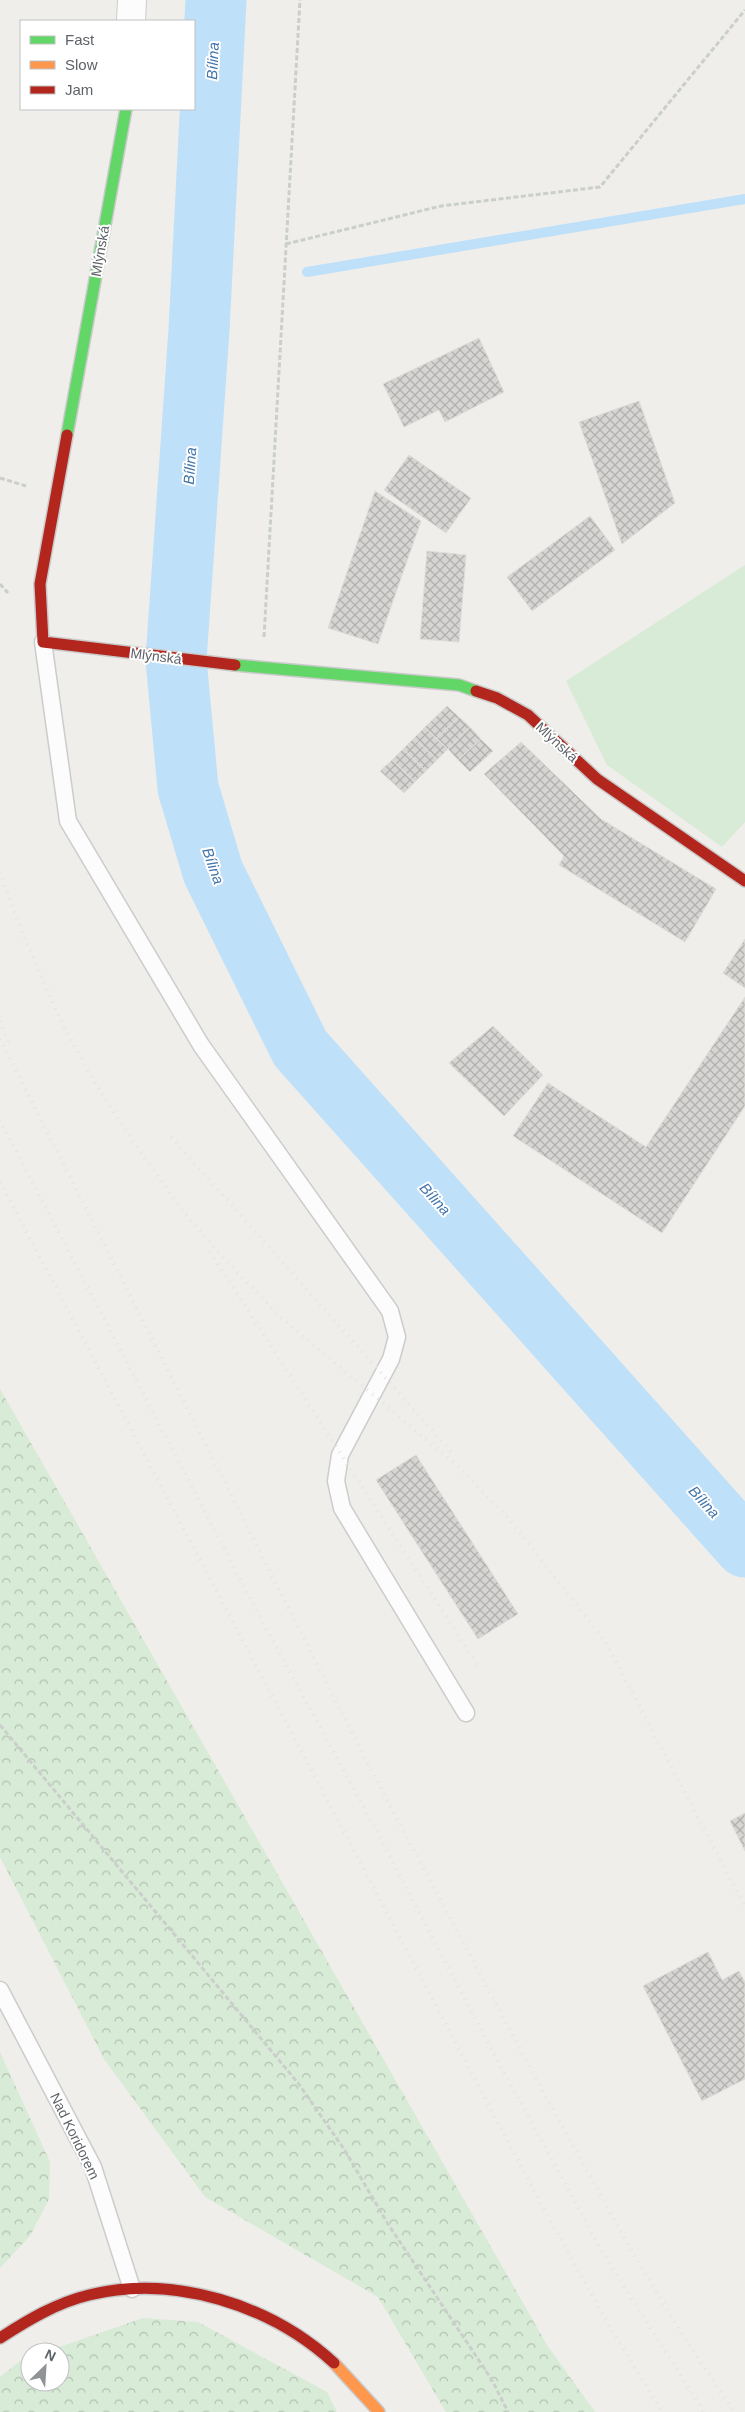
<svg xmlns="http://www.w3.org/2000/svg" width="745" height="2412" viewBox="0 0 745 2412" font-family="Arial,sans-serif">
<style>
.forest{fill:url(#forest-crowns)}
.green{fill:#d8ebd6}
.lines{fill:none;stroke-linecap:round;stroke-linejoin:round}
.stream{stroke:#bfe0f9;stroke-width:10}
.river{stroke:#bfe0f9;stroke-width:61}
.building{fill:url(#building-cross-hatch);stroke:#deddd9}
.lane-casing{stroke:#cbcccc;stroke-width:19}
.street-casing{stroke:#cbcccc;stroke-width:30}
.fast-casing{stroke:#cacacb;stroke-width:14}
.slow-casing{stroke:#cacacb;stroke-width:14}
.jam-casing{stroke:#cacacb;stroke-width:14}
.path{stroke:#cacfcc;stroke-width:3;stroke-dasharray:5 2.5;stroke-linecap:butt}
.lane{stroke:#fdfcfc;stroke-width:16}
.street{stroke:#fdfcfc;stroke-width:28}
.fast{stroke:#63d668;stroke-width:11}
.slow{stroke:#ff974d;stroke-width:11}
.jam{stroke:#b3261e;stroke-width:11}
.rail{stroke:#e4e4e4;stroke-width:4;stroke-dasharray:1 6;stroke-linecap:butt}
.labels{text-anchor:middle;stroke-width:4;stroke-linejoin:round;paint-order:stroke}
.street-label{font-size:14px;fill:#5f6368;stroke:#fff}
.water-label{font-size:15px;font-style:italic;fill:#4174aa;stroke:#fff}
</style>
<defs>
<pattern id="forest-crowns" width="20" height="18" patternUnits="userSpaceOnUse" patternTransform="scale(1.25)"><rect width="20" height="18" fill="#d8ebd6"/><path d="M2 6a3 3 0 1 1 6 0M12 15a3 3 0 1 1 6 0" fill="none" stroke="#b2c2b1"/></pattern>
<pattern id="building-cross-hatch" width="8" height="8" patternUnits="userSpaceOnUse" patternTransform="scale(1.25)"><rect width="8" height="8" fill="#d6d5d3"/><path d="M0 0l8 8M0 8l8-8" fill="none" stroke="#b1b0af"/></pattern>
</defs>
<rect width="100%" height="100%" fill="#efeeea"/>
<path class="forest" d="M0,1389L547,2345L595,2412H446L378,2297L205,2197L104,2059L0,1857Z
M0,2052L50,2162L49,2199L30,2236L0,2268Z
M143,2318L198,2322L327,2392L337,2412H0V2377L20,2361L30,2357V2382H60V2352H45Z"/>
<path class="green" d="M745,565V822L722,847L607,765L566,681Z"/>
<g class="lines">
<path class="stream" d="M307,272L745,199"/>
<path class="river" d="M216,0L199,330L176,660L188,788L213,872L300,1048L745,1547"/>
</g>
<path class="building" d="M479,338L504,392L445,422L439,410L404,427L383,384Z
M639,401L675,503L622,544L579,422Z
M409,455L471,498L446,533L384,490Z
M375,491L421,521L378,644L328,628Z
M590,516L615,550L532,611L507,577Z
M427,551L466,555L459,642L420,639Z
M447,706L459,717L436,739L425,727Z
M459,717L470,727L448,749L436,739Z
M425,727L448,749L437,760L414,738Z
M470,727L481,739L458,760L448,749Z
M414,738L437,760L426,771L403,749Z
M481,739L493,751L470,772L458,760Z
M521,742L601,819L716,889L685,942L559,865L564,856L484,774Z
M403,749L426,771L415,782L392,760Z
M392,760L415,782L404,793L380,771Z
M745,939V988L723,973Z
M745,997V1106L662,1233L513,1136L548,1083L646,1147Z
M493,1026L543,1075L504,1116L449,1063Z
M416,1455L518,1614L478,1639L376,1480Z
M745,1813V1851L730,1821Z
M708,1952L722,1980L739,1971L745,1982V2079L702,2101L643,1986Z"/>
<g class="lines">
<g class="lane-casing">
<path id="lane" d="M43,642L68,821L201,1045L390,1311L397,1337L391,1359L340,1455L336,1481L342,1508L466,1713
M0,1990L93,2167L132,2289"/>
</g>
<g class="street-casing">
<path id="street" d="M131,21L132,0"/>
</g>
<g class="fast-casing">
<path id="fast" d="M67,435L126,109
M235,665L459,685L476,691"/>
</g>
<g class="slow-casing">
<path id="slow" d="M334,2363L379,2412"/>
</g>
<g class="jam-casing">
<path id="jam" d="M67,435L40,584L43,642L235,665
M476,691L497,698L528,715L597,779L745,881
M0,2338C28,2320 56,2303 89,2295C174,2274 271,2305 334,2363"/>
</g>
<path class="path" d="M286,244L441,206L600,187L745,10
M0,478L26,486
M0,584L8,593
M264,637L300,0
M0,1725L298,2083L344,2149L388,2224L492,2380L508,2412"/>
<use href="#lane" class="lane"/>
<use href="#street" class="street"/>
<use href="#fast" class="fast"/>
<use href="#slow" class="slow"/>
<use href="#jam" class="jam"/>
<path class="rail" d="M0,872L22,932L62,1023L90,1075L134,1143L183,1211L219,1253L278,1315L458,1466L509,1519L605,1641L745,1907
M0,1021L10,1047
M0,1039L360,1749L529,2066L628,2245L678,2328L734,2412
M0,1120L262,1621L360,1800L501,2067L607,2260L704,2412
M171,1137L455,1456
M0,1182L539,2200L605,2319L662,2412
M210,1252L480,1669"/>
</g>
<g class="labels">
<g class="street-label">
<text transform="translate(100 251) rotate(-80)" y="5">Mlýnská</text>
<text transform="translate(156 656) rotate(7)" y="5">Mlýnská</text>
<text transform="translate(557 742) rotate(43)" y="5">Mlýnská</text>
<text transform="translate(75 2136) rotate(64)" y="5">Nad Koridorem</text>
</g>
<g class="water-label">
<text transform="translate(213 61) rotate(-87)" y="5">Bílina</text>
<text transform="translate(190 466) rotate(-86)" y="5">Bílina</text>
<text transform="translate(213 866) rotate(70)" y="5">Bílina</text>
<text transform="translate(435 1199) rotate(48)" y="5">Bílina</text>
<text transform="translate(704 1502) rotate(48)" y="5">Bílina</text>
</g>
</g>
<rect x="20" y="20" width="175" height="90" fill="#ffffff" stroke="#bfc1c3"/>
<rect x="30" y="36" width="25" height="8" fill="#63d668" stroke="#bfc1c3"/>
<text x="65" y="45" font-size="15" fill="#5f6368">Fast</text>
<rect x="30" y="61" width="25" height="8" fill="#ff974d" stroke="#bfc1c3"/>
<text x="65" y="70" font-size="15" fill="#5f6368">Slow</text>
<rect x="30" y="86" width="25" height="8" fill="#b3261e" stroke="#bfc1c3"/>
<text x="65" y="95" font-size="15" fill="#5f6368">Jam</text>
<g transform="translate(45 2367) rotate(25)"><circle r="24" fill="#ffffff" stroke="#bfc1c3"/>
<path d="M0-4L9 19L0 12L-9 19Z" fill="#919496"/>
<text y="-8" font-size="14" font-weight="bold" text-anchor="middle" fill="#5f6368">N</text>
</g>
</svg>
